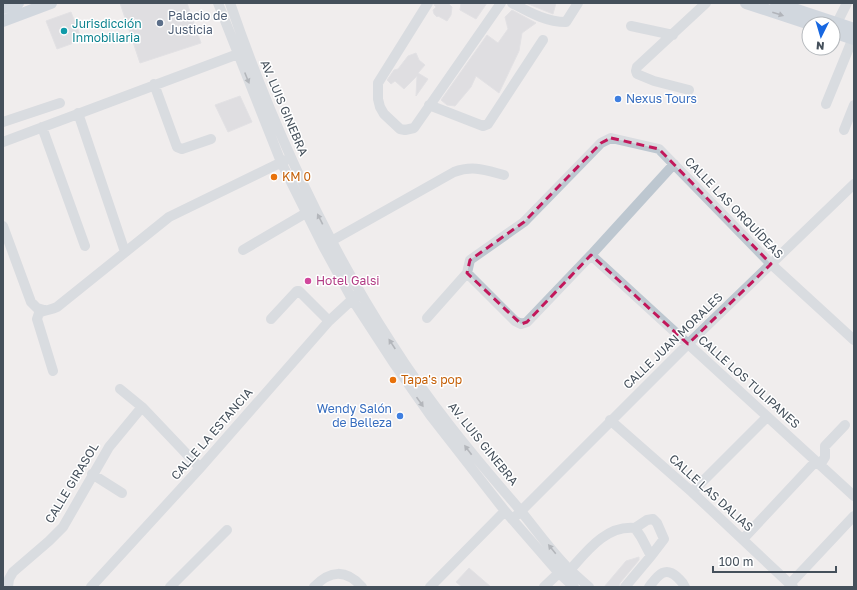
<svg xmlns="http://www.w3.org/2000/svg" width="857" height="590" viewBox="0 0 857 590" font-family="'Golos Text',sans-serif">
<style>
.building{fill:#caccd2;stroke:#d1d3d9}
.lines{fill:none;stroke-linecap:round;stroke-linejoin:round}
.minor{stroke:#bdc7d0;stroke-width:10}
.major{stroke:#acbccd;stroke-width:12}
.oneway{fill:#64707d}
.oneway2{fill:#69747e}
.marked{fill:none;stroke:#c2185b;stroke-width:3;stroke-dasharray:8 5;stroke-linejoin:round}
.service-dot{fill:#5c6f8a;stroke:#fff;stroke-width:1.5}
.culture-dot{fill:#0f9aa8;stroke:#fff;stroke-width:1.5}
.shop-dot{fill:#3f7fe0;stroke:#fff;stroke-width:1.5}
.food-dot{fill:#e8710a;stroke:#fff;stroke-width:1.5}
.hotel-dot{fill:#d1479c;stroke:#fff;stroke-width:1.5}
.labels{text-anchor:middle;stroke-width:3;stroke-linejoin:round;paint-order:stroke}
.service-label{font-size:12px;fill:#4e5e75;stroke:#fff;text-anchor:start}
.culture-label{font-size:12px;fill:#0d838f;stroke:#fff;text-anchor:start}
.shop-label{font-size:12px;fill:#366cbe;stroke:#fff;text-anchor:start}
.street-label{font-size:12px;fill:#45505b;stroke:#fff}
.food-label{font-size:12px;fill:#c56008;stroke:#fff;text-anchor:start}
.hotel-label{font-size:12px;fill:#b23c85;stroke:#fff;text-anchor:start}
</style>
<rect width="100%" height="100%" fill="#f0eded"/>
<path class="building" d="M120,3H187L201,43L140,63Z
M434,3H448L452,7L451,15L447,21L438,16L437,17L434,14L433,10L436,7L434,5Z
M461,3H487L476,19L460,10Z
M526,3H556L553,14Z
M512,10L536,23L522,33L519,51L499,93L476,76L471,87L455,106L447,105L441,100L487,35L498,43L508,29L505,17Z
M71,12L82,40L57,49L46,21Z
M416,53L419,60L425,65L418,73L428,79L416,96L417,76L404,89L395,81L391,84L387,80L394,70L398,69L408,56Z
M240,96L252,122L228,132L215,105Z
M639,557V560L620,583L619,587H604L626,561Z
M469,568L491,587H462L456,582Z"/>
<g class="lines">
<path class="minor" d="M218,3L281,162L323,246L352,299L395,365L430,415L505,511L558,572L574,587
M230,3C271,122 323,238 392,344C428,401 471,453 515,504C532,524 547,546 566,566C573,573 581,580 589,587
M428,3L378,83V99L380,107L384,114L400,129L405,130L414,128L501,3
M512,3C529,12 546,22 566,22L578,3
M631,26L673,35
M834,29L847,3
M154,84L177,147L182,149L211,139
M689,90L654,81L637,74L636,71L637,67L706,3
M826,104L853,38
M429,105L483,126L488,124L543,40
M78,113L125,252
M3,122L60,103
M42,127L85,246
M844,130L854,105
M3,142L238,54
M3,226L31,302L37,308L44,310
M326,244L454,172C473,165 485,170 504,175
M243,250L306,213
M591,255L854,496
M467,273L470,260L524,222L601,143L611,138L659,149L771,264L854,340
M427,318L467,273L515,321L521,324L527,322L591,255L674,164
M271,319L297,291H299L329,321
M53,371L37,319L39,313C45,310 51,310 57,307L169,217L286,160
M120,389L142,407L200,468
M610,420L692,492L793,587
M820,465L825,457V446L845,425
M92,474L122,493
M692,492L767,417
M517,515L688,344L854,184
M635,528L647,520L653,519L657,523L664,539L651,556
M743,539L816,461
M570,570C587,551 606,525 635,528L641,537L651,556L625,587
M790,584L854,516
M8,587L9,579L13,572L49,541L63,527L109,447L142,407
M91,587L200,468L329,321L356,296
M170,587L227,530
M314,587C330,570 346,569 362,587
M430,587L505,511
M544,587L563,569
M649,587C657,577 664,565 677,577C680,580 683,582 685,587"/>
<path class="major" d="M746,3L810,24
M776,3L854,29
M3,8L18,3
M3,21L51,3
M833,32L854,39"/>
</g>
<defs><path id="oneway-solid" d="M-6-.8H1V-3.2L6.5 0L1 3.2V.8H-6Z"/></defs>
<use class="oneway" href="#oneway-solid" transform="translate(778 14) rotate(18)"/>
<g class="oneway2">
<use href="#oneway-solid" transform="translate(247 78) rotate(68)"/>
<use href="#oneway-solid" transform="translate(320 219) rotate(-117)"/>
<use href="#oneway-solid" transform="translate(392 344) rotate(-123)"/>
<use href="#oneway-solid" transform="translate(420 402) rotate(55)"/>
<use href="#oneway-solid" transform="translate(468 450) rotate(-127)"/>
<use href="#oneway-solid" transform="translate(552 549) rotate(-129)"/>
</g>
<path d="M0 0H857V590H0ZM611,138L659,149L771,264L688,344L591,255L527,322L521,324L467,273L470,260L524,222L601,143Z" fill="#f0eded" fill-opacity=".55" fill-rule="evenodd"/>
<path class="marked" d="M611,138L659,149L771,264L688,344L591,255L527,322L521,324L467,273L470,260L524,222L601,143Z"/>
<circle class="service-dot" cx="160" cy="23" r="4"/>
<circle class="culture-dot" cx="64" cy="31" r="4"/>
<g class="shop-dot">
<circle cx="618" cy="99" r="4"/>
<circle cx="400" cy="416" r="4"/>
</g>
<g class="food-dot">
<circle cx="274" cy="177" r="4"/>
<circle cx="393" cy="380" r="4"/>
</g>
<circle class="hotel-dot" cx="308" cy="281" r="4"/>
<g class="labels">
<g class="service-label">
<text x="168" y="20">Palacio de<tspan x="168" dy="14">Justicia</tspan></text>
</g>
<g class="culture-label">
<text x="72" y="28">Jurisdicción<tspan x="72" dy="14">Inmobiliaria</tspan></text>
</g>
<g class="shop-label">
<text x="626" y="103">Nexus Tours</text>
<text x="392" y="413" text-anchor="end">Wendy Salón<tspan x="392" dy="14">de Belleza</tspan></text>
</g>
<g class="street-label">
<text transform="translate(284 108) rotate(67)" y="4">AV. LUIS GINEBRA</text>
<text transform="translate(734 208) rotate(46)" y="4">CALLE LAS ORQUÍDEAS</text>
<text transform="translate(673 341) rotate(-44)" y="4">CALLE JUAN MORALES</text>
<text transform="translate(749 382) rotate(42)" y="4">CALLE LOS TULIPANES</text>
<text transform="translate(212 434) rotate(-49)" y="4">CALLE LA ESTANCIA</text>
<text transform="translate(483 444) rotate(51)" y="4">AV. LUIS GINEBRA</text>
<text transform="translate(72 483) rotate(-59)" y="4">CALLE GIRASOL</text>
<text transform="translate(711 493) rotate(42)" y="4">CALLE LAS DALIAS</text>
</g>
<g class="food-label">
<text x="282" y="181">KM 0</text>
<text x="401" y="384">Tapa's pop</text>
</g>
<g class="hotel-label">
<text x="316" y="285">Hotel Galsi</text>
</g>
</g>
<rect width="857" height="590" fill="none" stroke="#45505b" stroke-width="8"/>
<g transform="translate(821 36) rotate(185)"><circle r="19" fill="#ffffff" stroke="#b5b9bd"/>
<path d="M0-3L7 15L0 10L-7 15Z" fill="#1767e1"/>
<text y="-6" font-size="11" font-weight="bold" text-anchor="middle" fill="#45505b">N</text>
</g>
<path d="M713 566v6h123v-6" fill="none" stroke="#45505b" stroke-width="2"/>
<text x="719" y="566" font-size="12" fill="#45505b" stroke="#ffffff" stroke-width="3" paint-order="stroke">100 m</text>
</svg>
